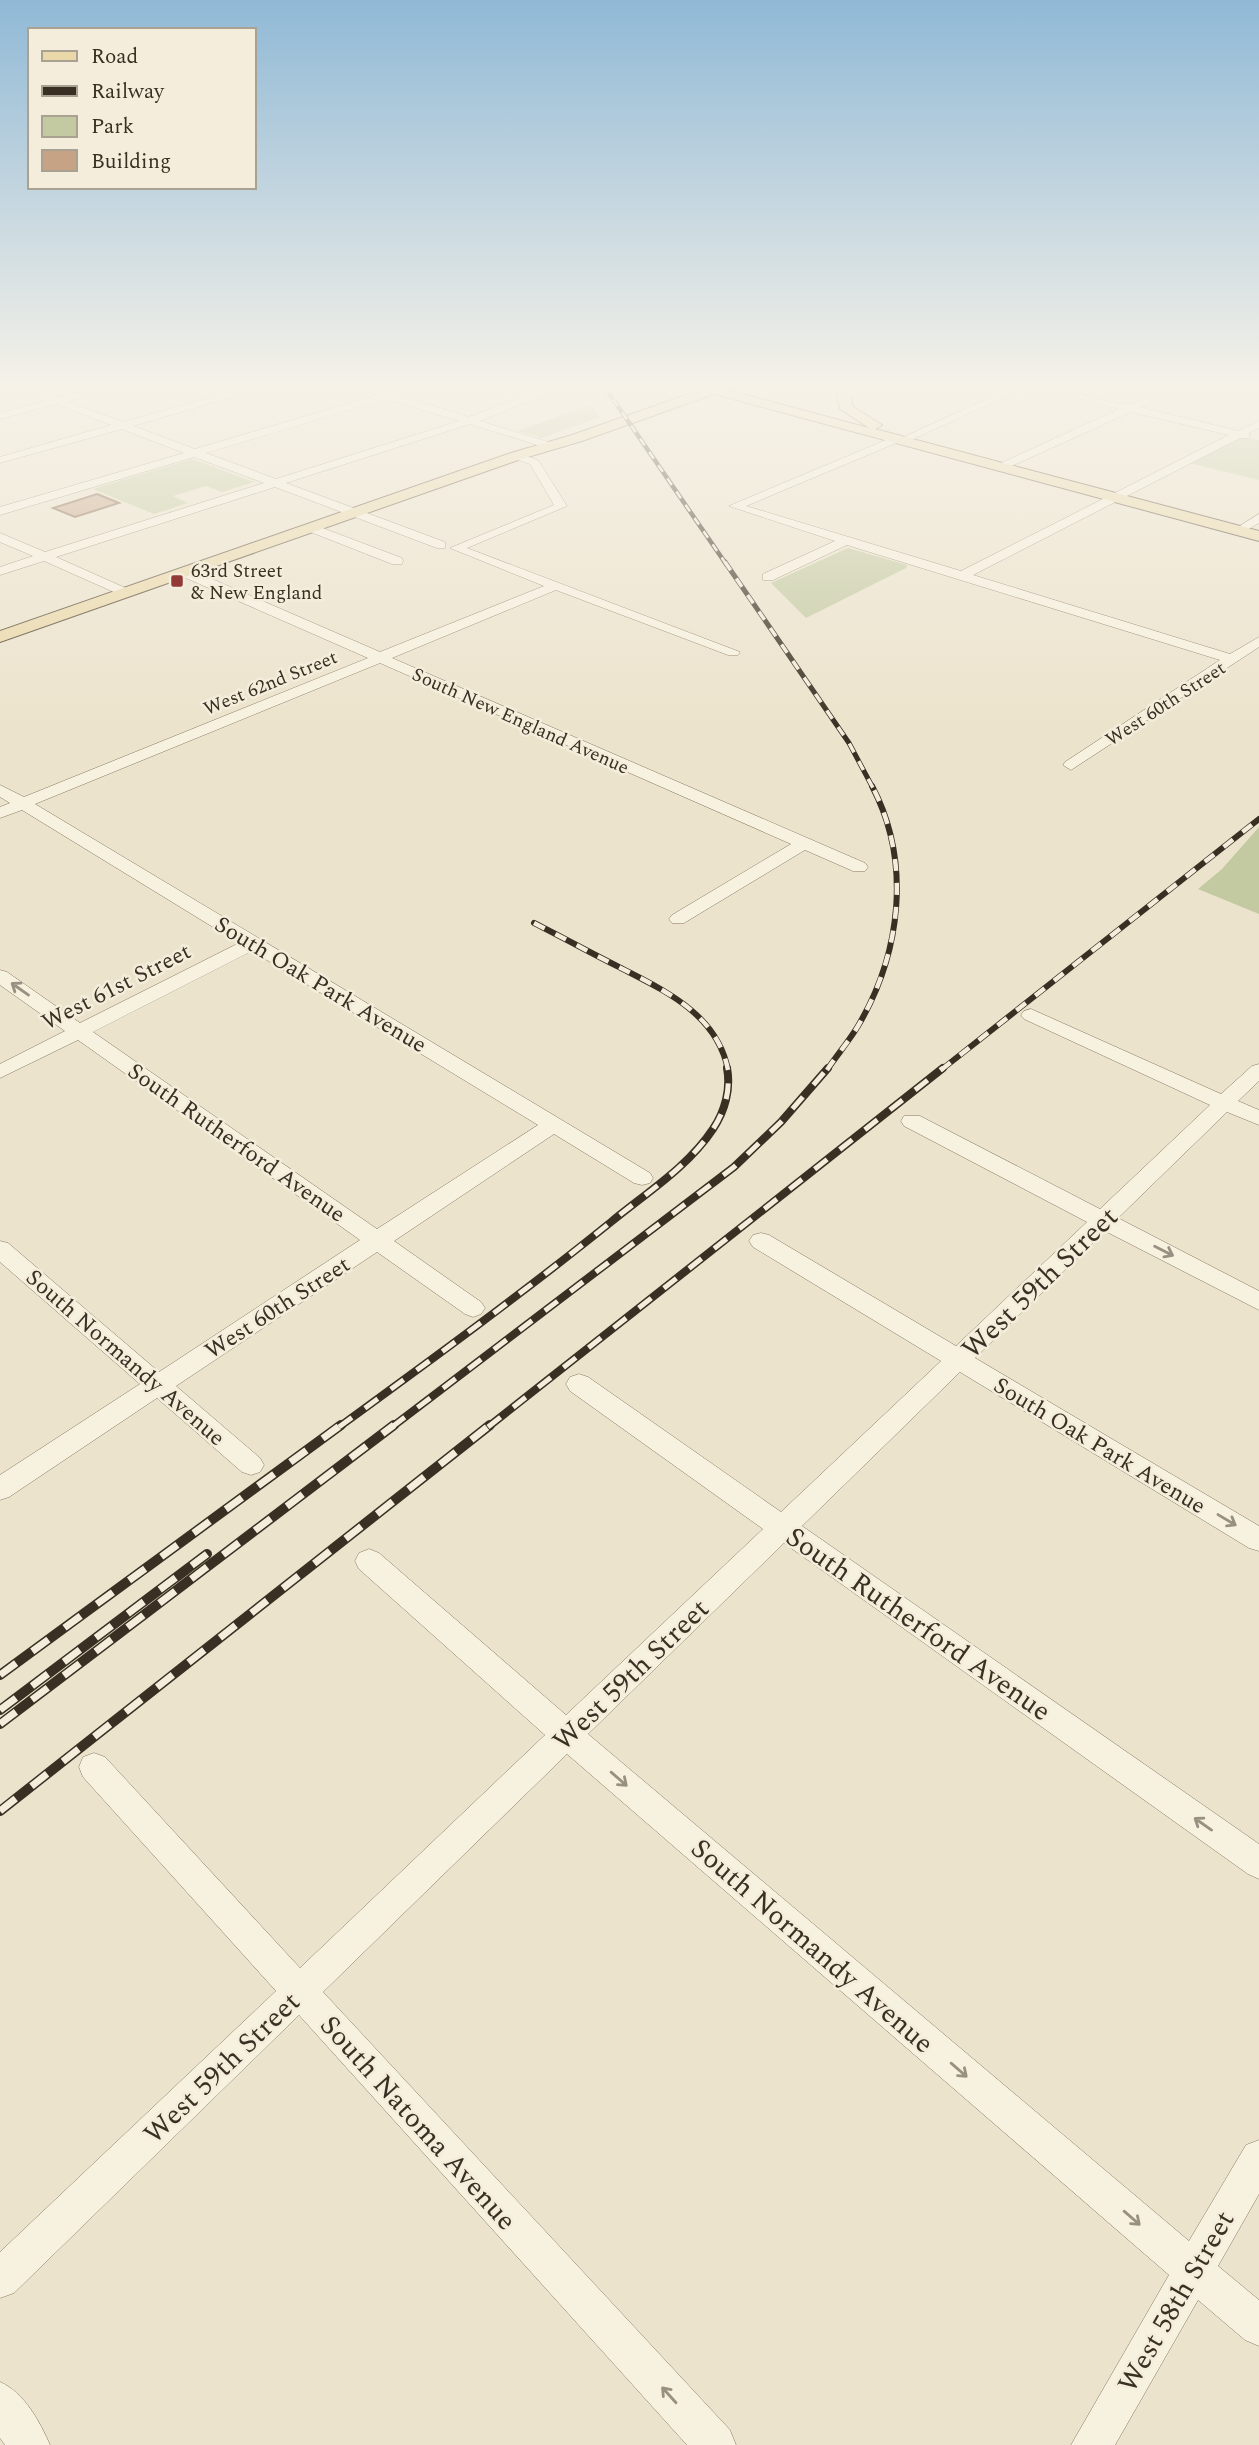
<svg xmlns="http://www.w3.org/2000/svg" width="1259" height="2445" viewBox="0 0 1259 2445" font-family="Spectral,serif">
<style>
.green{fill:#c3c9a0}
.building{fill:#c6a385;stroke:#846349;stroke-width:2}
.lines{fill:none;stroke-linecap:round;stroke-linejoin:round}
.minor-casing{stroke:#877761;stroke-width:1}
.major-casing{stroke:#564634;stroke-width:2}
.minor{fill:#f7f1df;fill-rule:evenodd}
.major{fill:#ead8a8;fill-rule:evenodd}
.rail-far4-casing{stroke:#392f23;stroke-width:4.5}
.rail-far3-casing{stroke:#392f23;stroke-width:5}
.rail-far2-casing{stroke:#392f23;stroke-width:6}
.rail-far1-casing{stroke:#392f23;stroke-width:8}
.rail-casing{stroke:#392f23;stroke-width:10}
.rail-far4{stroke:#f4eddb;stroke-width:2.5;stroke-dasharray:8;stroke-linecap:butt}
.rail-far3{stroke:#f4eddb;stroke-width:3.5;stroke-dasharray:10;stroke-linecap:butt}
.rail-far2{stroke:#f4eddb;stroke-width:4.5;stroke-dasharray:12;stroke-linecap:butt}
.rail-far1{stroke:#f4eddb;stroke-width:5;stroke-dasharray:16;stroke-linecap:butt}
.rail{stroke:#f4eddb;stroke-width:7;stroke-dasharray:20;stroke-linecap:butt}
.oneway{stroke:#989081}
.poi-dot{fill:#913a36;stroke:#f4eddb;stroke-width:2.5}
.labels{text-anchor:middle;stroke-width:5;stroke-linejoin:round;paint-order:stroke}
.far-poi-label{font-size:19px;fill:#392f23;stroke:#f4eddb;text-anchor:start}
.far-street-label{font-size:19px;fill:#392f23;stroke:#f4eddb}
.street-label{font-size:23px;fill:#392f23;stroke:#f4eddb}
.near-street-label{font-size:28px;fill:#392f23;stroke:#f4eddb}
</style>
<rect width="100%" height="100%" fill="#ece3cc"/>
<path class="green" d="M591,405L600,417L542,438L518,431Z
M1240,437L1259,440V480L1189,463Z
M192,459L254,482L222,492L206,486L173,496L188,503L154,514L93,489Z
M848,548L907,565L906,568L806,618L771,583Z
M1259,827V914L1198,889L1222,869Z"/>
<path class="building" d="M97,494L119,503L75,517L53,508Z"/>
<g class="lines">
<g class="minor-casing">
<path id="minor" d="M11,386C29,386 48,398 59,397C80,396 98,386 119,386L67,402L123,422L252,386H269L133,426L195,449L377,395L352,386C365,386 379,392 388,392C398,392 410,386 424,386L398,395L469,417L552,386H567L480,421L555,444V448H547L470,424L286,483L445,542V548H437L275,487L56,557L130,590L132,593L125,597L44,561L0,575V567L33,556L0,542V533L45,552L264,483L194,457L0,515V507L184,453L122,429L0,463V457L111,425L56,404L0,419V413L46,401ZM387,399L459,421L276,479L206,453Z
M859,386H874L858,394H850V390Z
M1015,386H1029L913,439L904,437Z
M1032,386C1065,386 1093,401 1125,404C1141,406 1162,386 1183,386L1140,407L1238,431L1259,421V428L1249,433L1250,438H1240L973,575L1230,654L1259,637V647L1071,770L1063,765L1065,762L1220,660L847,545L773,580H763V574L835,541L729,506L893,437H901V441L746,506L961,571L1229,435L1131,412L1005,469H997V465L1119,409Z
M516,453L538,460L567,506L467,548L740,652L738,655H728L556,590L392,658L865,863L868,867L865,871H853L805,850L684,923H672L669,919L672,915L791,844L380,663L35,804L650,1173L653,1178L650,1183L642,1185L634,1183L554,1134L394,1241L481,1302L485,1308L481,1314L473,1317L465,1314L377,1252L176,1386L260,1458L264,1465L260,1472L251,1475L242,1472L157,1398L9,1497L0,1500V1475L140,1384L0,1262V1241L8,1243L159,1372L360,1240L78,1040L0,1078V1064L65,1031L0,985V970L7,972L80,1023L239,943L22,810L0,818V807L10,803L0,797V785L24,797L368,658L179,575V569H189L380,652L544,586L450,548L554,505L530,464L512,458V454ZM252,951L538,1125L377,1229L93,1032Z
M1259,514V523L1238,535L1232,531Z
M312,524L402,558L403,561L402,564H392L308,531V525Z
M1031,1009L1221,1094L1252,1066L1259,1064V1081L1238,1101L1259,1110V1125L1227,1112L1118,1218L1259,1291V1310L1105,1231L975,1358L1259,1526V1551L1249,1548L960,1372L802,1526L1259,1844V1879L1248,1874L784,1543L588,1734L1189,2241L1246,2145L1259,2140V2194L1218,2266L1259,2300V2346L1245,2340L1198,2300L1115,2445H1071L1169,2275L567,1754L323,1992L730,2430L736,2445H687L299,2015L14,2293L0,2298V2252L276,1991L83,1777L79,1767L83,1757L94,1753L105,1757L300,1968L545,1735L359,1569L355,1561L359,1553L369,1549L379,1553L566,1715L763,1529L570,1391L566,1384L570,1377L579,1374L588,1377L781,1512L941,1361L753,1247L749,1241L753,1235L761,1233L769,1235L956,1346L1087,1222L904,1126L901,1121L904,1116H920L1100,1209L1210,1105L1024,1019L1021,1015L1024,1011Z
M0,2382C24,2392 40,2422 50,2445H5L0,2438Z"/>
</g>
<g class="major-casing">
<path id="major" d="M700,386H731L727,390L869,428L840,409L835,386H849L853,407L882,425L875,429L1259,531V541L714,394L582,441L521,459L0,642V631L511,453L572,435L700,390Z"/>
</g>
<use href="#minor" class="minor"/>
<use href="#major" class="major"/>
<g class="rail-far4-casing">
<path id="rail-far4" d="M604,386L726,564"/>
</g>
<g class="rail-far3-casing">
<path id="rail-far3" d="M725,562L849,743L873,788"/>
</g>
<g class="rail-far2-casing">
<path id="rail-far2" d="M534,923C562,937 589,952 617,966C663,990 717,1013 728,1070
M827,1070C837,1055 849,1041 858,1026C901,953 912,862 872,786
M941,1070L1259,819"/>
</g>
<g class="rail-far1-casing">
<path id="rail-far1" d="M339,1427C431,1360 523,1293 611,1222C646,1193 688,1167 713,1129C725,1111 731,1089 727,1068
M392,1427L734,1167L781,1122L828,1068
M488,1427L943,1068"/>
</g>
<g class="rail-casing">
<path id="rail" d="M0,1675L341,1425
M0,1710L207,1554
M0,1724L394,1425
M0,1811L490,1425"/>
</g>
<use href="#rail-far4" class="rail-far4"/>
<use href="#rail-far3" class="rail-far3"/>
<use href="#rail-far2" class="rail-far2"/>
<use href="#rail-far1" class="rail-far1"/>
<use href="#rail" class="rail"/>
</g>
<defs><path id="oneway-shaft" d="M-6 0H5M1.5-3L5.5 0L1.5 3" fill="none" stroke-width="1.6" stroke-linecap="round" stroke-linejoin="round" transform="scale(1.75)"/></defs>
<g class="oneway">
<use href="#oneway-shaft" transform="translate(20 989) rotate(-145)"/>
<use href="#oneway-shaft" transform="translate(1164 1251) rotate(27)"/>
<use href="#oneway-shaft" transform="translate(1227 1520) rotate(31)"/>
<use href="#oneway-shaft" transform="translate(619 1779) rotate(41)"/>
<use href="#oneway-shaft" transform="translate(1203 1824) rotate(-145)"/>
<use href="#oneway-shaft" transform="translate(959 2070) rotate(41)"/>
<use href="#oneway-shaft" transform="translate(1132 2218) rotate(41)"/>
<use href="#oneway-shaft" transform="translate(669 2395) rotate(-132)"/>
</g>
<linearGradient id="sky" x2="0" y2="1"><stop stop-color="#90b9d6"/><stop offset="0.53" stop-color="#f6f2e8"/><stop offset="1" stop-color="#f6f2e8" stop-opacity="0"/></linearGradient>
<rect width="1259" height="729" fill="url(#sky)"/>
<rect class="poi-dot" x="170" y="574" width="14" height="14" rx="3.5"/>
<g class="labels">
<g class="far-poi-label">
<text x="191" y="577">63rd Street<tspan x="191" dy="22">&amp; New England</tspan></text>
</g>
<g class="far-street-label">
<text transform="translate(270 682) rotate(-22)" y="7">West 62nd Street</text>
<text transform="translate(1165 703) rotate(-33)" y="7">West 60th Street</text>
<text transform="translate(521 720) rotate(24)" y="7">South New England Avenue</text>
</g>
<g class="street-label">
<text transform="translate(321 984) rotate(31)" y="8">South Oak Park Avenue</text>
<text transform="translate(116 986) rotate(-27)" y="8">West 61st Street</text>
<text transform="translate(237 1142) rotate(35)" y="8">South Rutherford Avenue</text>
<text transform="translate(277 1307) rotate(-33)" y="8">West 60th Street</text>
<text transform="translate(126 1357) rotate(41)" y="8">South Normandy Avenue</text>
<text transform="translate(1100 1445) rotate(31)" y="8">South Oak Park Avenue</text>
</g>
<g class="near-street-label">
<text transform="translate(1039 1282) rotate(-44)" y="10">West 59th Street</text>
<text transform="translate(919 1623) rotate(35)" y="10">South Rutherford Avenue</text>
<text transform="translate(630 1674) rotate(-44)" y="10">West 59th Street</text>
<text transform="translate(813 1945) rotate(41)" y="10">South Normandy Avenue</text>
<text transform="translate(221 2067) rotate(-44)" y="10">West 59th Street</text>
<text transform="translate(419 2122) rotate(48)" y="10">South Natoma Avenue</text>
<text transform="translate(1175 2301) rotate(-60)" y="10">West 58th Street</text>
</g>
</g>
<rect x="28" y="28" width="228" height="161" fill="#f4eddb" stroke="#a9a191" stroke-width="2"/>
<rect x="42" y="51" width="35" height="10" fill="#ead8a8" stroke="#a9a191" stroke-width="2"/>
<text x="91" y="63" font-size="21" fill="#392f23">Road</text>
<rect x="42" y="86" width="35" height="10" fill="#392f23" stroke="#a9a191" stroke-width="2"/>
<text x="91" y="98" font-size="21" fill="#392f23">Railway</text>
<rect x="42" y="116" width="35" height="21" fill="#c3c9a0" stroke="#a9a191" stroke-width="2"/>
<text x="91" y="133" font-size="21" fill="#392f23">Park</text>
<rect x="42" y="150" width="35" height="21" fill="#c6a385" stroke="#a9a191" stroke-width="2"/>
<text x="91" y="168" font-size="21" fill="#392f23">Building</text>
</svg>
